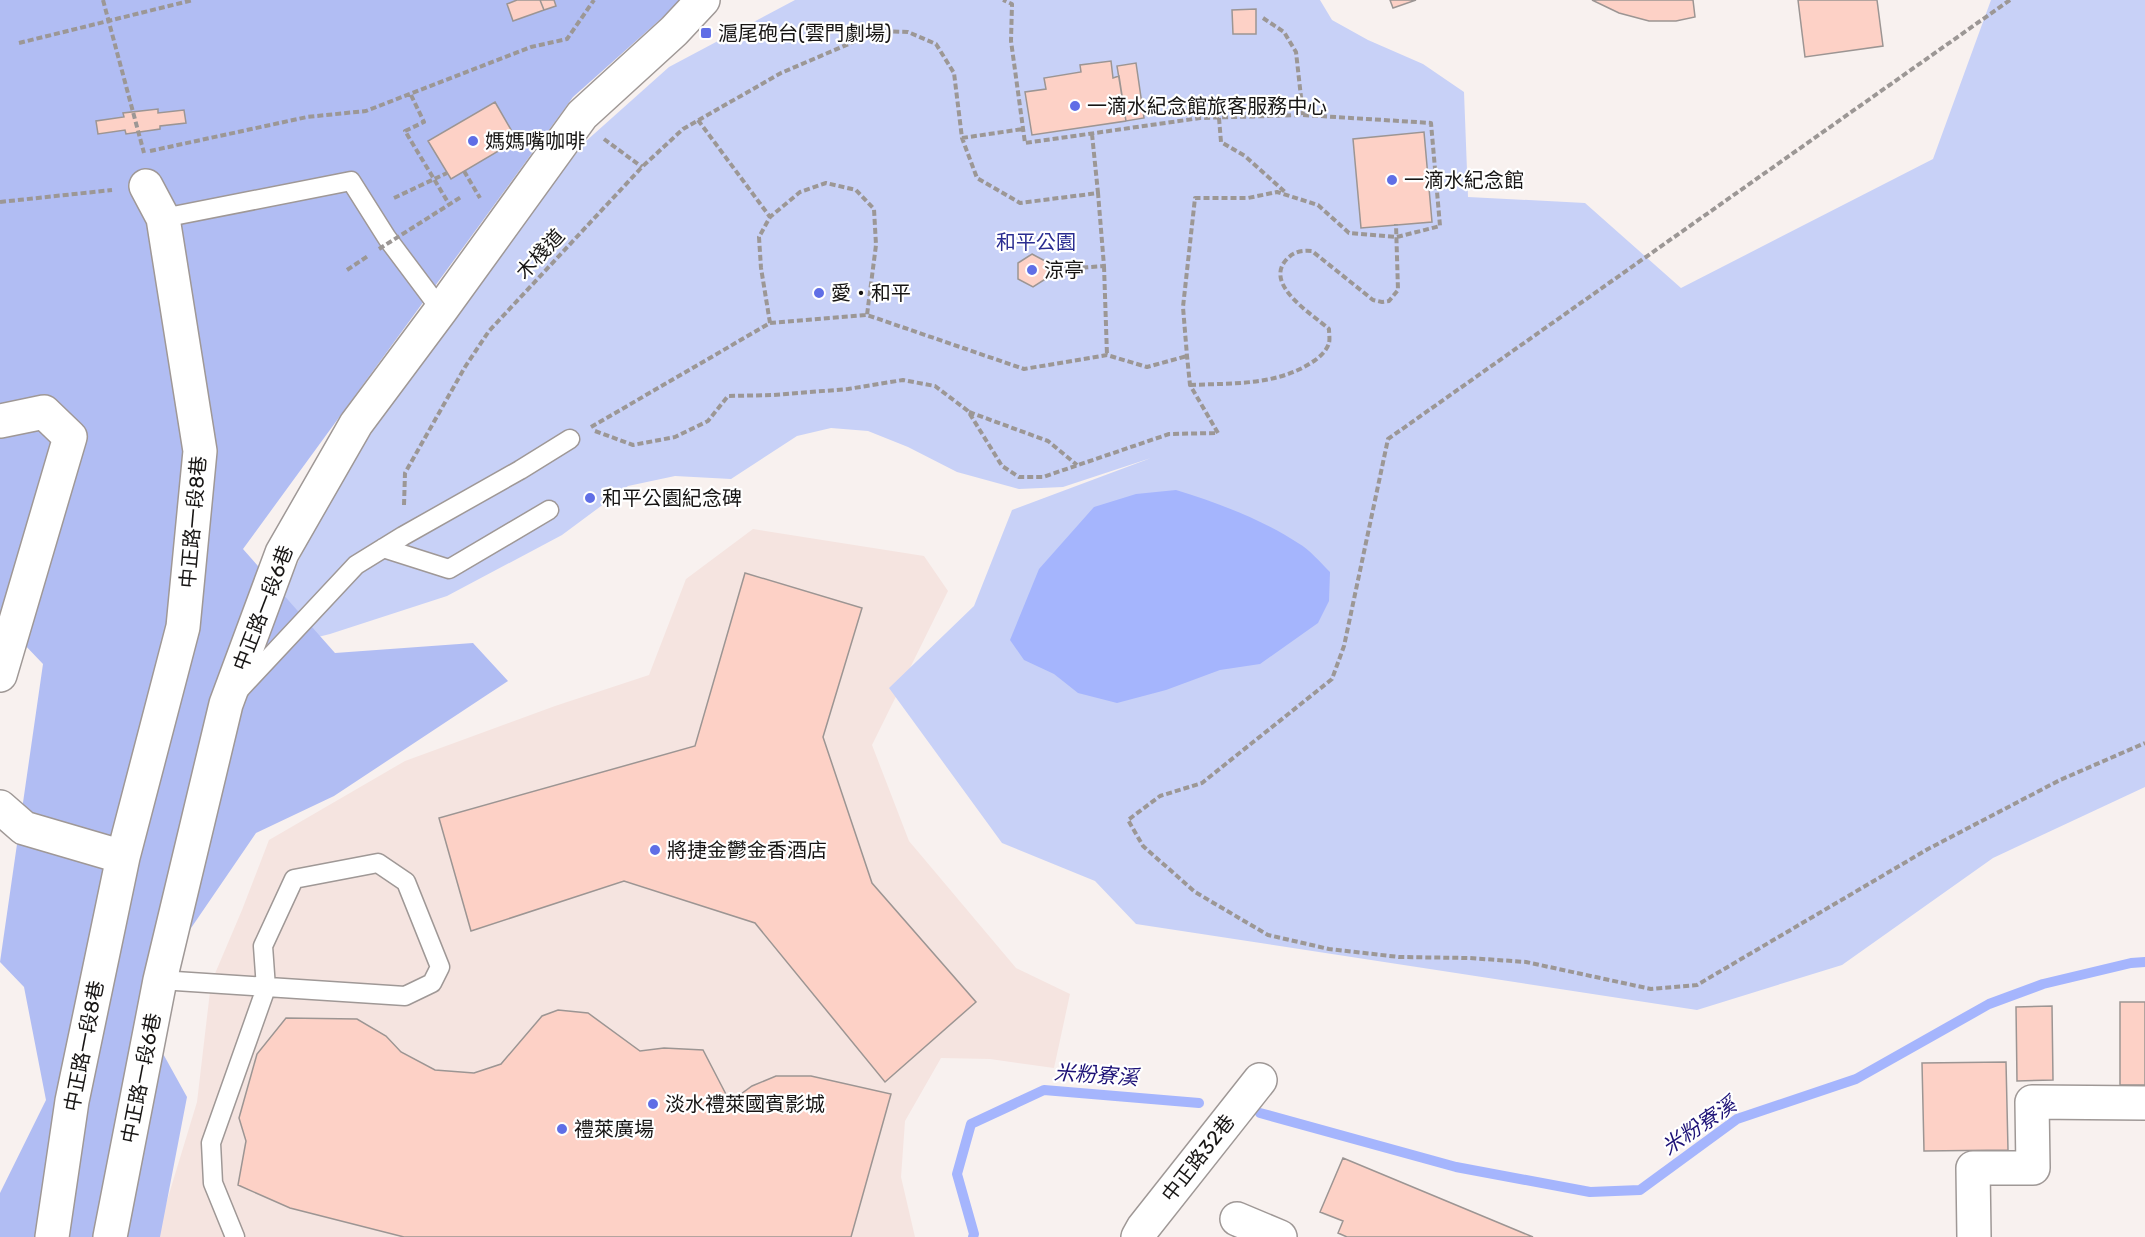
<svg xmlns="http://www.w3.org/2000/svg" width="2145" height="1237" viewBox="0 0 2145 1237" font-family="Rubik,'Noto Sans TC',sans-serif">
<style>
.built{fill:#f5e4e0}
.green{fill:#c8d1f7}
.forest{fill:#b1bdf3}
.water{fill:#a5b5fd}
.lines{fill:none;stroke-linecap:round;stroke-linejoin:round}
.stream{stroke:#a5b5fd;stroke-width:10}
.building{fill:#fdd1c6;stroke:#9c9593;stroke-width:1.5}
.lane-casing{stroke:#9f9896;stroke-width:21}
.street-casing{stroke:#9f9896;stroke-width:36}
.path{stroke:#9c9795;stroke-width:4;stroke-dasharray:6 3;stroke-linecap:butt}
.lane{stroke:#fff;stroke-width:18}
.street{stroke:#fff;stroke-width:33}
.path-bridge{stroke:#9c9795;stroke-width:4;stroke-dasharray:6 3;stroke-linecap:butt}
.poi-dot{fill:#5f6ee6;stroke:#fff;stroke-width:2}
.labels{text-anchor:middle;stroke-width:4.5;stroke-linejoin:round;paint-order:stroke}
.poi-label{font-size:20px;fill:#171514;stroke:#fff;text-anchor:start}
.park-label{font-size:20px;fill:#2a2d91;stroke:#fff}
.street-label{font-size:20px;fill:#171514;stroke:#fff}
.water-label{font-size:21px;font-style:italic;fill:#1b1076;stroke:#fff}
</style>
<rect width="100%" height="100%" fill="#f8f1ef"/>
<path class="built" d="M753,529L924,556L948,591L872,745L909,841L1016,968L1070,994L1054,1068L990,1059L941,1058L905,1121L901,1177L915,1237H156L197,1102L211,983L242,910L269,840L405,761L555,706L649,675L686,579Z"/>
<path class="green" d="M795,0H1320L1332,20L1368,40L1423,64L1464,92L1468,197L1585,203L1681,288L1933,159L1991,0H2145V787L1993,858L1842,965L1697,1010L1136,924L1095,881L1002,843L889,688L974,606L1012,510L1151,458L1063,487L1019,489L957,472L908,447L868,431L831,428L797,436L731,479L675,476L628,486L562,535L447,596L330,634L258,652L303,551L362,442L439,333L585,142L669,67Z"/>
<path class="forest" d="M0,0H682L573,97L243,549L335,653L473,643L508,681L334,796L256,833L176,950L156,1041L187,1097L160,1237H0V1193L46,1100L24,987L0,962L43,664L0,619Z"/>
<path class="water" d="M1176,490C1218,503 1261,519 1298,543C1310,550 1320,562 1330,572L1329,601L1318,623L1260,664L1220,670L1166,690L1117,703L1078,693L1054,674L1024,660L1010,640L1039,569L1094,507L1136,494Z"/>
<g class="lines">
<path class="stream" d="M1260,1113L1456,1167L1590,1192L1640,1190L1737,1119L1856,1079L1989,1004L2043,984L2131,963L2145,962
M973,1237L974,1234L957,1174L971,1124L1044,1090L1199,1103"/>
</g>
<path class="building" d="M517,0H540L544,10L513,21L507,4Z
M540,0H554L556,6L544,10Z
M1390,0H1416L1393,8Z
M1592,0H1693L1695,17L1676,21H1649L1619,13Z
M1798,0H1877L1883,46L1805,57Z
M1256,9V34H1233L1232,10Z
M1111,61L1113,78L1119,76L1126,121L1032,135L1025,92L1046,89L1044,78L1081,72L1080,65Z
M1136,63L1144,118L1126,121L1117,66Z
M495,102L517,140L451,179L428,141Z
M158,109V113L184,110L186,123L160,126V129L126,134L125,130L98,134L96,121L124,117L123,113Z
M1424,132L1432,222L1361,228L1353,139Z
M1032,254L1047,262V278L1033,287L1018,279V263Z
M745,573L862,608L823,737L872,883L976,1002L885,1082L755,923L624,881L471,931L439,818L695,746Z
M2120,1002H2145V1085H2120Z
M2052,1006L2053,1080L2017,1081L2016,1007Z
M558,1010L588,1013L640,1051L664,1048L703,1050L730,1102L752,1086L776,1076H811L891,1094L851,1237H404L290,1208L238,1185L246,1141L239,1118L257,1054L286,1018L357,1019L386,1036L401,1052L435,1070L474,1073L501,1064L542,1016Z
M2006,1062L2008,1150L1924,1151L1922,1063Z
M1343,1158L1533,1237H1347L1338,1233L1343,1221L1320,1212Z"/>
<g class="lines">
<g class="lane-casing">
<path id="lane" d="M163,218L351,181L387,238L441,310
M383,548L449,569L549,510
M240,689L356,565L403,536L520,470L570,439
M160,980L405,996L432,983L440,967L406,882L378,863L294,879L263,946L266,988L211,1143L213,1183L235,1237"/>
</g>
<g class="street-casing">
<path id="street" d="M0,421L44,412L70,437L0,675
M0,807L24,828L123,857
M1237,1219L1280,1237
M52,1237L72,1101L123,857L183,627L200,451L163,218L146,186
M110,1237L160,980L226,704L282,553L356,424L441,310L582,115L674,31L703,0
M1138,1237L1143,1228L1260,1080
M1974,1237L1973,1168H2033L2032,1102L2145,1103"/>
</g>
<path class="path" d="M103,0L144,153
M2010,0L1388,439L1344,646L1332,679L1202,783L1160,796L1128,820L1143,846L1195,892L1268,935L1329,949L1399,957L1469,958L1526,962L1651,989L1697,985L1928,849L2060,780L2145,743
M1263,18L1284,32L1296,52L1303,115
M19,43L193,0
M411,95L424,122L405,131L449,204
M1219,118L1221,142L1245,156L1286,193
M698,120L770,217
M1092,134L1098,193
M962,138L1023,129
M604,139L642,167
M150,151L307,117L366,111L531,47L567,39L594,0
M464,171L480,198
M394,198L447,173
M0,202L112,190
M1104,266L1107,355
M347,270L368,256
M770,323L761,268L759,237L770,217L800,192L826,183L856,190L874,209L876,245L867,315
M1190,385C1233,383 1277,386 1314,361C1320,357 1327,350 1329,343C1330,339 1329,333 1329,329C1312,314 1264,285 1286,260C1293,252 1301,250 1312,251L1373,300L1382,302L1389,301L1398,290L1396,224
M969,412L1048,441L1077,465
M591,427L770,323L867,315L1024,369L1107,355L1147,367L1187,356
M595,431L633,445L675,437L708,421L728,396L774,395L848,389L903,380L935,386L968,411L1002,466L1019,477H1043L1169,434L1218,433L1190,385L1187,356L1183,307L1195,198H1248L1277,192L1318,205L1349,233L1397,237L1440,226L1431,123L1303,115L1200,118L1025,143L1011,41L1012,4L1003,0
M404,505L405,473L465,367L489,331L642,167L683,129L781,73L879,31L908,32L936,44L954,73L962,138L977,178L1020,203L1098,193L1104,266L1049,270"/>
<use href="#lane" class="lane"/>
<use href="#street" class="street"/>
<path class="path-bridge" d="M379,249L461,197"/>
</g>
<g class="poi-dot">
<rect x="700" y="27" width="12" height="12" rx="3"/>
<circle cx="1075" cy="106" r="6"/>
<circle cx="473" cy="141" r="6"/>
<circle cx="1392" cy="180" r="6"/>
<circle cx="1032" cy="270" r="6"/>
<circle cx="819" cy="293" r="6"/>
<circle cx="590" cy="498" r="6"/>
<circle cx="655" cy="850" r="6"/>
<circle cx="653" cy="1104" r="6"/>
<circle cx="562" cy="1129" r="6"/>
</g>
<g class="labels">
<g class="poi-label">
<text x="718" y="40">滬尾砲台(雲門劇場)</text>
<text x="1087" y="113">一滴水紀念館旅客服務中心</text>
<text x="485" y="148">媽媽嘴咖啡</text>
<text x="1404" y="187">一滴水紀念館</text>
<text x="1044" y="277">涼亭</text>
<text x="831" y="300">愛‧和平</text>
<text x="602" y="505">和平公園紀念碑</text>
<text x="667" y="857">將捷金鬱金香酒店</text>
<text x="665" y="1111">淡水禮萊國賓影城</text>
<text x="574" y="1136">禮萊廣場</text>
</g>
<g class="park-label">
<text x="1036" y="249">和平公園</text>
</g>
<g class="street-label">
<text transform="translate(540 254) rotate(-47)" y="7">木棧道</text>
<text transform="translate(193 522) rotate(-85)" y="7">中正路一段8巷</text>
<text transform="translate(263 608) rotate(-69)" y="7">中正路一段6巷</text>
<text transform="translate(84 1046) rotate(-79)" y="7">中正路一段8巷</text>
<text transform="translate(141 1078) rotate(-79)" y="7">中正路一段6巷</text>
<text transform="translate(1198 1158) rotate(-52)" y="7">中正路32巷</text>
</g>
<g class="water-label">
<text transform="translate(1096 1075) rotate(4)" y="7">米粉寮溪</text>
<text transform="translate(1699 1126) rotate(-34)" y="7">米粉寮溪</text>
</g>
</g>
</svg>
